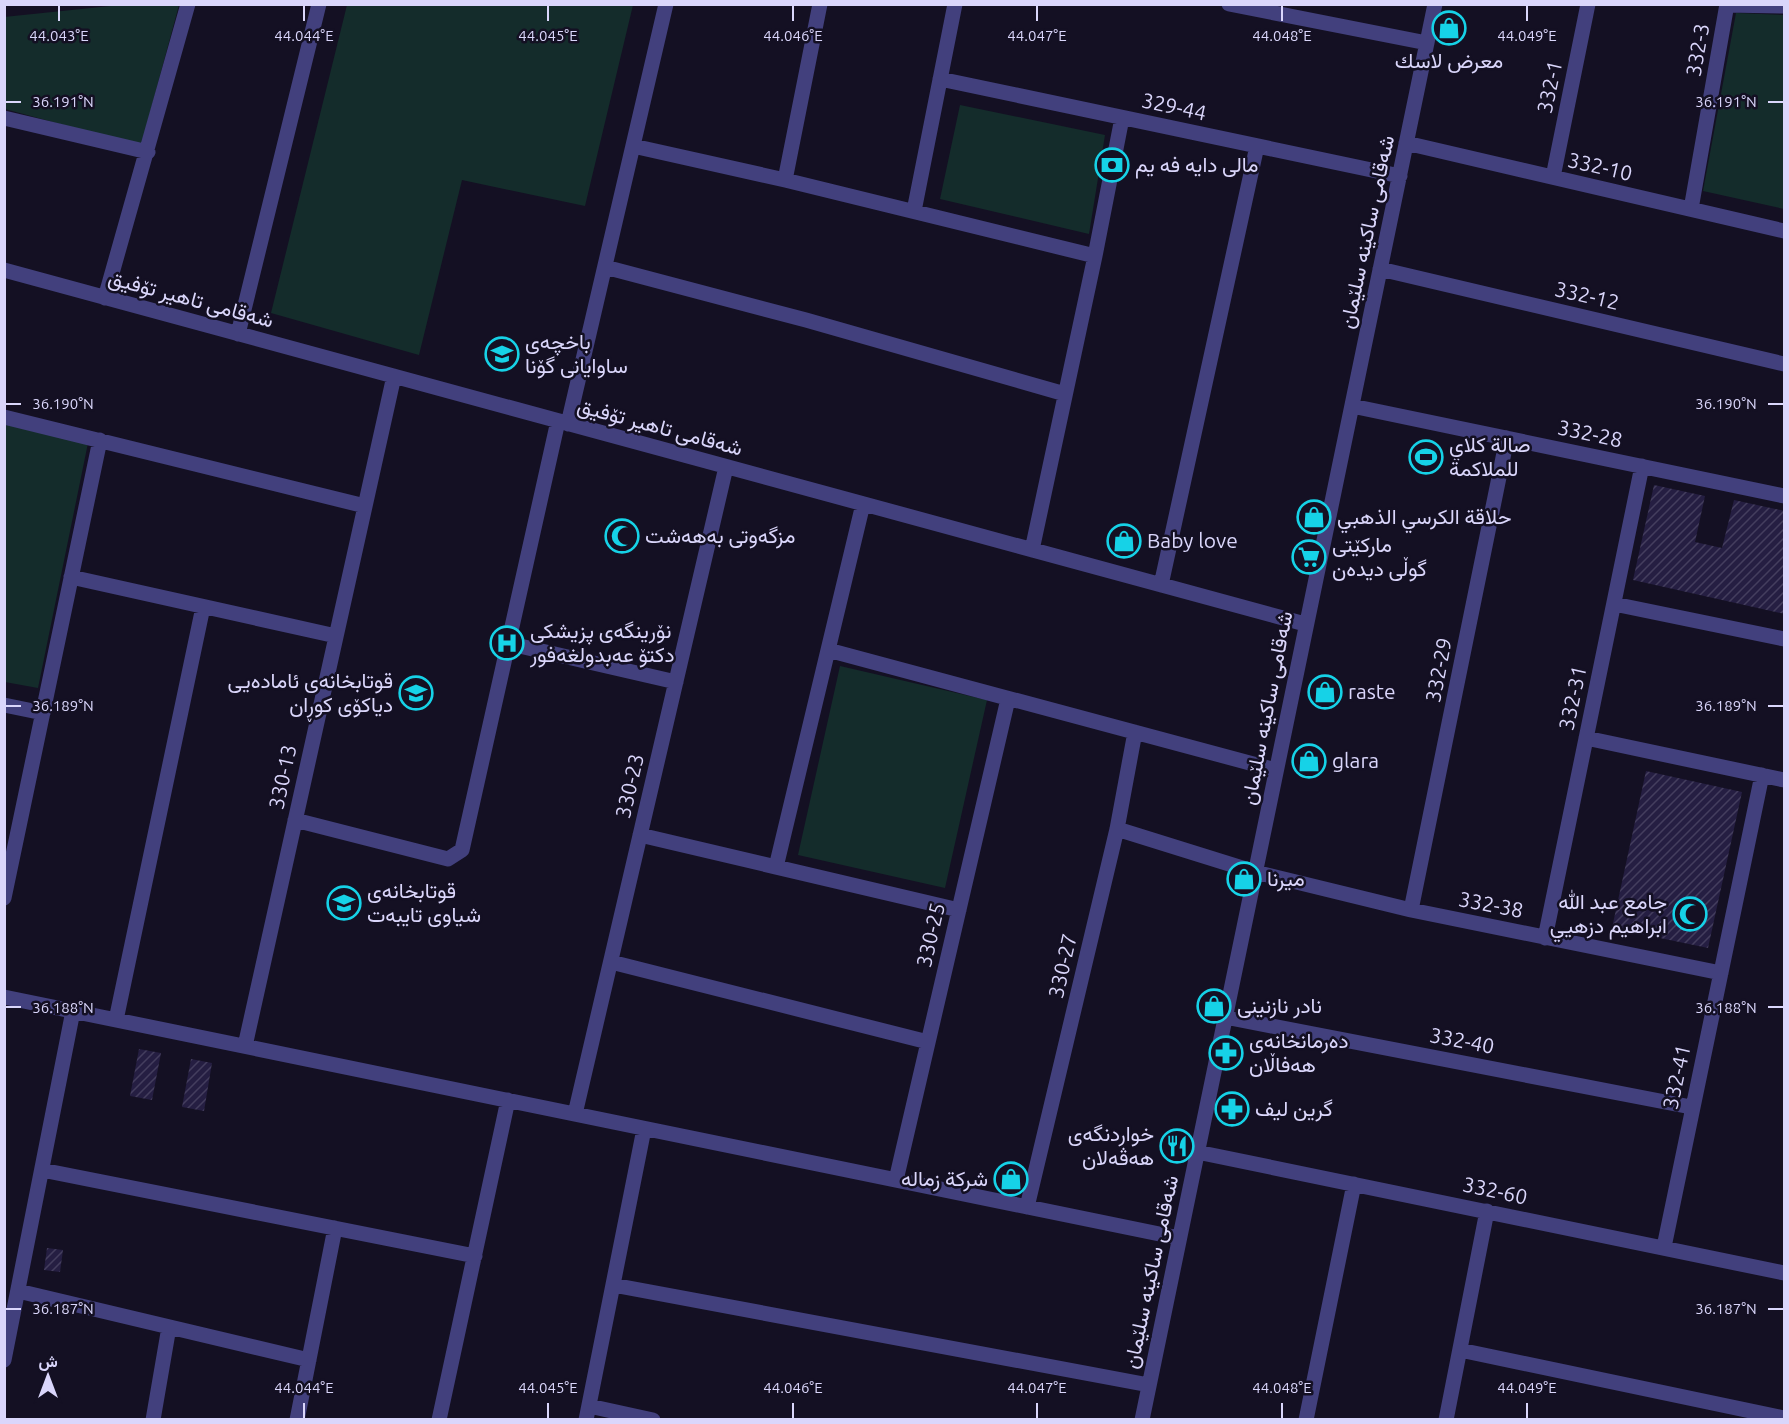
<svg xmlns="http://www.w3.org/2000/svg" width="1789" height="1424" viewBox="0 0 1789 1424" font-family="Ubuntu,Vazirmatn,sans-serif">
<style>
.green{fill:#142c2b}
.building{fill:url(#building-hatch)}
.lines{fill:none;stroke-linecap:round;stroke-linejoin:round}
.minor{stroke:#42407d;stroke-width:15}
.ticks{fill:none;stroke:#dad6fb;stroke-width:2}
.labels{text-anchor:middle;stroke-width:5;stroke-linejoin:round;paint-order:stroke}
.street-label{font-size:21px;fill:#dad6fb;stroke:#141023}
.poi-label{font-size:21px;fill:#dad6fb;stroke:#141023;text-anchor:start}
.ticks-label{font-size:15px;text-anchor:middle;fill:#dad6fb;stroke:#141023;stroke-width:5;stroke-linejoin:round;paint-order:stroke}
</style>
<defs>
<pattern id="building-hatch" width="6" height="6" patternUnits="userSpaceOnUse" patternTransform="scale(1.5)"><rect width="6" height="6" fill="#251e42"/><path d="M-1 1l2-2M0 6l6-6M5 7l2-2" fill="none" stroke="#443e5e"/></pattern>
</defs>
<rect width="100%" height="100%" fill="#141023"/>
<path class="green" d="M120,5H179L141,146L5,109L4,17Z
M347,5H633L585,206L462,180L419,355L271,313Z
M1736,13L1784,15V209L1703,191Z
M960,105L1105,135L1089,234L940,199Z
M4,422L88,443L38,688L5,682Z
M840,666L987,700L945,888L798,855Z"/>
<path class="building" d="M1654,485L1705,496L1695,542L1722,548L1734,500L1785,511V614L1633,580Z
M1646,771L1742,792L1708,948L1612,928Z
M139,1049L161,1053L152,1100L130,1096Z
M191,1059L212,1063L204,1111L182,1107Z
M47,1248L63,1250L60,1272L44,1270Z"/>
<g class="lines">
<path class="minor" d="M1229,4L1427,43
M1727,5L1784,6
M940,79L1400,176
M4,118L148,152
M1406,143L1784,231
M633,146L785,180L1095,256
M1553,177L1588,4
M785,180L820,4
M1691,209L1727,4
M914,211L955,4
M605,267L806,320L1065,394
M1380,269L1784,364
M4,270L1305,624
M105,298L188,4
M238,334L319,4
M1352,406L1784,496
M4,417L365,506
M568,424L666,4
M1032,550L1095,256L1122,118
M71,577L336,636
M1161,585L1257,146
M1614,604L1784,639
M507,643L676,682
M828,650L1276,770
M4,705L43,713
M1586,738L1784,780
M295,820L448,859L462,850L558,421
M1117,829L1255,872L1411,910L1721,973
M640,835L959,910
M776,867L863,504
M4,898L100,440
M1411,910L1507,438
M1545,938L1642,466
M611,962L928,1042
M4,997L1179,1238
M1225,1017L1691,1107
M116,1020L203,607
M245,1046L394,376
M575,1114L726,467
M1197,1152L1784,1273
M42,1170L475,1256
M896,1180L1008,699
M1027,1207L1117,829L1135,732
M1664,1247L1762,775
M613,1285L1149,1385
M18,1291L309,1360
M1460,1350L1784,1418
M4,1360L73,1011
M589,1406L653,1420
M153,1420L169,1327
M297,1420L335,1228
M439,1420L508,1100
M586,1420L644,1129
M1142,1420L1435,4
M1306,1420L1354,1184
M1446,1420L1487,1211"/>
</g>
<path class="ticks" d="M59,6V21M304,6V21M548,6V21M793,6V21M1037,6V21M1282,6V21M1527,6V21M6,102H21M1768,102H1783M6,404H21M1768,404H1783M6,706H21M1768,706H1783M6,1007H21M1768,1007H1783M6,1309H21M1768,1309H1783M304,1403V1418M548,1403V1418M793,1403V1418M1037,1403V1418M1282,1403V1418M1527,1403V1418"/>
<defs>
<g id="shop-ring" transform="scale(1.725)"><circle r="9.5" fill="#141023" stroke="#16d2e7" stroke-width="1.5"/><path d="M-5-2.5h2.3a2.7 3.5 0 0 1 5.4 0H5L5.5 6h-11ZM-1.5-2.5h3a1.5 2.3 0 0 0-3 0Z" fill="#16d2e7"/></g>
<g id="bank-ring" transform="scale(1.725)"><circle r="9.5" fill="#141023" stroke="#16d2e7" stroke-width="1.5"/><path d="M-6-4H6V4H-6ZM0-2.3a2.3 2.3 0 1 0 0 4.6a2.3 2.3 0 1 0 0-4.6Z" fill="#16d2e7"/></g>
<g id="school-ring" transform="scale(1.725)"><circle r="9.5" fill="#141023" stroke="#16d2e7" stroke-width="1.5"/><path d="M0-5L7-2L0 1L-7-2ZM-4 1L0 2.5L4 1V4Q0 6-4 4Z" fill="#16d2e7"/></g>
<g id="stadium-ring" transform="scale(1.725)"><circle r="9.5" fill="#141023" stroke="#16d2e7" stroke-width="1.5"/><path d="M0-5a6.5 5 0 1 0 0 10a6.5 5 0 1 0 0-10ZM-3.5-1.8h7v3.6h-7Z" fill="#16d2e7"/></g>
<g id="mosque-ring" transform="scale(1.725)"><circle r="9.5" fill="#141023" stroke="#16d2e7" stroke-width="1.5"/><path d="M3.5-4.9A6 6 0 1 0 3.5 4.9A5 5 0 1 1 3.5-4.9Z" fill="#16d2e7"/></g>
<g id="supermarket-ring" transform="scale(1.725)"><circle r="9.5" fill="#141023" stroke="#16d2e7" stroke-width="1.5"/><path d="M-6-5.5h2.5l.6 2H6L4.5 2H-2.5L-4.4-4H-6ZM-1.5 3.2a1.3 1.3 0 1 0 .1 0ZM3 3.2a1.3 1.3 0 1 0 .1 0Z" fill="#16d2e7"/></g>
<g id="hospital-ring" transform="scale(1.725)"><circle r="9.5" fill="#141023" stroke="#16d2e7" stroke-width="1.5"/><path d="M-5-5h3v3.5h4V-5h3V5h-3V1.5h-4V5h-3Z" fill="#16d2e7"/></g>
<g id="pharmacy-ring" transform="scale(1.725)"><circle r="9.5" fill="#141023" stroke="#16d2e7" stroke-width="1.5"/><path d="M-2-6h4v4h4v4h-4v4h-4v-4h-4v-4h4Z" fill="#16d2e7"/></g>
<g id="restaurant-ring" transform="scale(1.725)"><circle r="9.5" fill="#141023" stroke="#16d2e7" stroke-width="1.5"/><path d="M-5-6h1v4h1v-4h1v4h1v-4h1v5L-1.5 .5V6h-2V.5L-5-1ZM5-6V6H3V1.5H1.5Q1.5-4 5-6Z" fill="#16d2e7"/></g>
</defs>
<g fill-rule="evenodd">
<use href="#shop-ring" x="1449" y="28"/>
<use href="#bank-ring" x="1112" y="165"/>
<use href="#school-ring" x="502" y="354"/>
<use href="#stadium-ring" x="1426" y="457"/>
<use href="#shop-ring" x="1314" y="517"/>
<use href="#mosque-ring" x="622" y="536"/>
<use href="#shop-ring" x="1124" y="541"/>
<use href="#supermarket-ring" x="1309" y="557"/>
<use href="#hospital-ring" x="507" y="643"/>
<use href="#shop-ring" x="1325" y="692"/>
<use href="#school-ring" x="416" y="693"/>
<use href="#shop-ring" x="1309" y="761"/>
<use href="#shop-ring" x="1244" y="879"/>
<use href="#school-ring" x="344" y="903"/>
<use href="#mosque-ring" x="1690" y="914"/>
<use href="#shop-ring" x="1214" y="1006"/>
<use href="#pharmacy-ring" x="1226" y="1053"/>
<use href="#pharmacy-ring" x="1232" y="1109"/>
<use href="#restaurant-ring" x="1177" y="1146"/>
<use href="#shop-ring" x="1011" y="1179"/>
</g>
<g class="labels">
<g class="street-label">
<text transform="translate(1698 50) rotate(-80)" y="7">332-3</text>
<text transform="translate(1550 87) rotate(-78)" y="7">332-1</text>
<text transform="translate(1174 107) rotate(12)" y="7">329-44</text>
<text transform="translate(1600 167) rotate(13)" y="7">332-10</text>
<text transform="translate(1367 232) rotate(-78)" y="7">شەقامی ساکینە سلێمان</text>
<text transform="translate(1587 296) rotate(13)" y="7">332-12</text>
<text transform="translate(191 299) rotate(15)" y="7">شەقامی تاهیر تۆفیق</text>
<text transform="translate(660 427) rotate(15)" y="7">شەقامی تاهیر تۆفیق</text>
<text transform="translate(1590 434) rotate(12)" y="7">332-28</text>
<text transform="translate(1439 670) rotate(-79)" y="7">332-29</text>
<text transform="translate(1573 698) rotate(-78)" y="7">332-31</text>
<text transform="translate(1267 708) rotate(-79)" y="7">شەقامی ساکینە سلێمان</text>
<text transform="translate(283 777) rotate(-78)" y="7">330-13</text>
<text transform="translate(630 786) rotate(-77)" y="7">330-23</text>
<text transform="translate(1491 905) rotate(11)" y="7">332-38</text>
<text transform="translate(931 935) rotate(-77)" y="7">330-25</text>
<text transform="translate(1063 966) rotate(-77)" y="7">330-27</text>
<text transform="translate(1462 1041) rotate(11)" y="7">332-40</text>
<text transform="translate(1677 1077) rotate(-78)" y="7">332-41</text>
<text transform="translate(1495 1191) rotate(12)" y="7">332-60</text>
<text transform="translate(1151 1272) rotate(-78)" y="7">شەقامی ساکینە سلێمان</text>
</g>
<g class="poi-label">
<text x="1449" y="68" text-anchor="middle">معرض لاسك</text>
<text x="1135" y="172">مالى دايه فه يم</text>
<text x="525" y="349">باخچەی<tspan x="525" dy="24">ساوایانی گۆنا</tspan></text>
<text x="1449" y="452">صالة كلاي<tspan x="1449" dy="24">للملاكمة</tspan></text>
<text x="1337" y="524">حلاقة الكرسي الذهبي</text>
<text x="645" y="543">مزگەوتی بەهەشت</text>
<text x="1147" y="548">Baby love</text>
<text x="1332" y="552">مارکێتی<tspan x="1332" dy="24">گوڵی دیدەن</tspan></text>
<text x="530" y="638">نۆرینگەی پزیشکی<tspan x="530" dy="24">دکتۆ عەبدولغەفور</tspan></text>
<text x="393" y="688" text-anchor="end">قوتابخانەی ئامادەیی<tspan x="393" dy="24">دیاکۆی کوڕان</tspan></text>
<text x="1348" y="699">raste</text>
<text x="1332" y="768">glara</text>
<text x="1267" y="886">ميرنا</text>
<text x="367" y="898">قوتابخانەی<tspan x="367" dy="24">شیاوی تایبەت</tspan></text>
<text x="1667" y="909" text-anchor="end">جامع عبد الله<tspan x="1667" dy="24">ابراهيم دزهيي</tspan></text>
<text x="1237" y="1013">نادر نازنینی</text>
<text x="1249" y="1048">دەرمانخانەی<tspan x="1249" dy="24">هەفاڵان</tspan></text>
<text x="1255" y="1116">گرین لیف</text>
<text x="1154" y="1141" text-anchor="end">خواردنگەی<tspan x="1154" dy="24">هەڤەلان</tspan></text>
<text x="988" y="1186" text-anchor="end">شركة زماله</text>
</g>
</g>
<g class="ticks-label">
<text x="59" y="41">44.043°E</text>
<text x="304" y="41">44.044°E</text>
<text x="548" y="41">44.045°E</text>
<text x="793" y="41">44.046°E</text>
<text x="1037" y="41">44.047°E</text>
<text x="1282" y="41">44.048°E</text>
<text x="1527" y="41">44.049°E</text>
<text x="63" y="107">36.191°N</text>
<text x="1726" y="107">36.191°N</text>
<text x="63" y="409">36.190°N</text>
<text x="1726" y="409">36.190°N</text>
<text x="63" y="711">36.189°N</text>
<text x="1726" y="711">36.189°N</text>
<text x="63" y="1013">36.188°N</text>
<text x="1726" y="1013">36.188°N</text>
<text x="63" y="1314">36.187°N</text>
<text x="1726" y="1314">36.187°N</text>
<text x="304" y="1393">44.044°E</text>
<text x="548" y="1393">44.045°E</text>
<text x="793" y="1393">44.046°E</text>
<text x="1037" y="1393">44.047°E</text>
<text x="1282" y="1393">44.048°E</text>
<text x="1527" y="1393">44.049°E</text>
</g>
<rect width="1789" height="1424" fill="none" stroke="#dad6fb" stroke-width="12"/>
<g transform="translate(48 1376)" stroke="#141023" stroke-width="4.5" paint-order="stroke">
<path d="M0-4.5L10 22L0 15L-10 22Z" fill="#dad6fb"/>
<text y="-9" font-size="16" font-weight="bold" text-anchor="middle" fill="#dad6fb">ش</text>
</g>
</svg>
